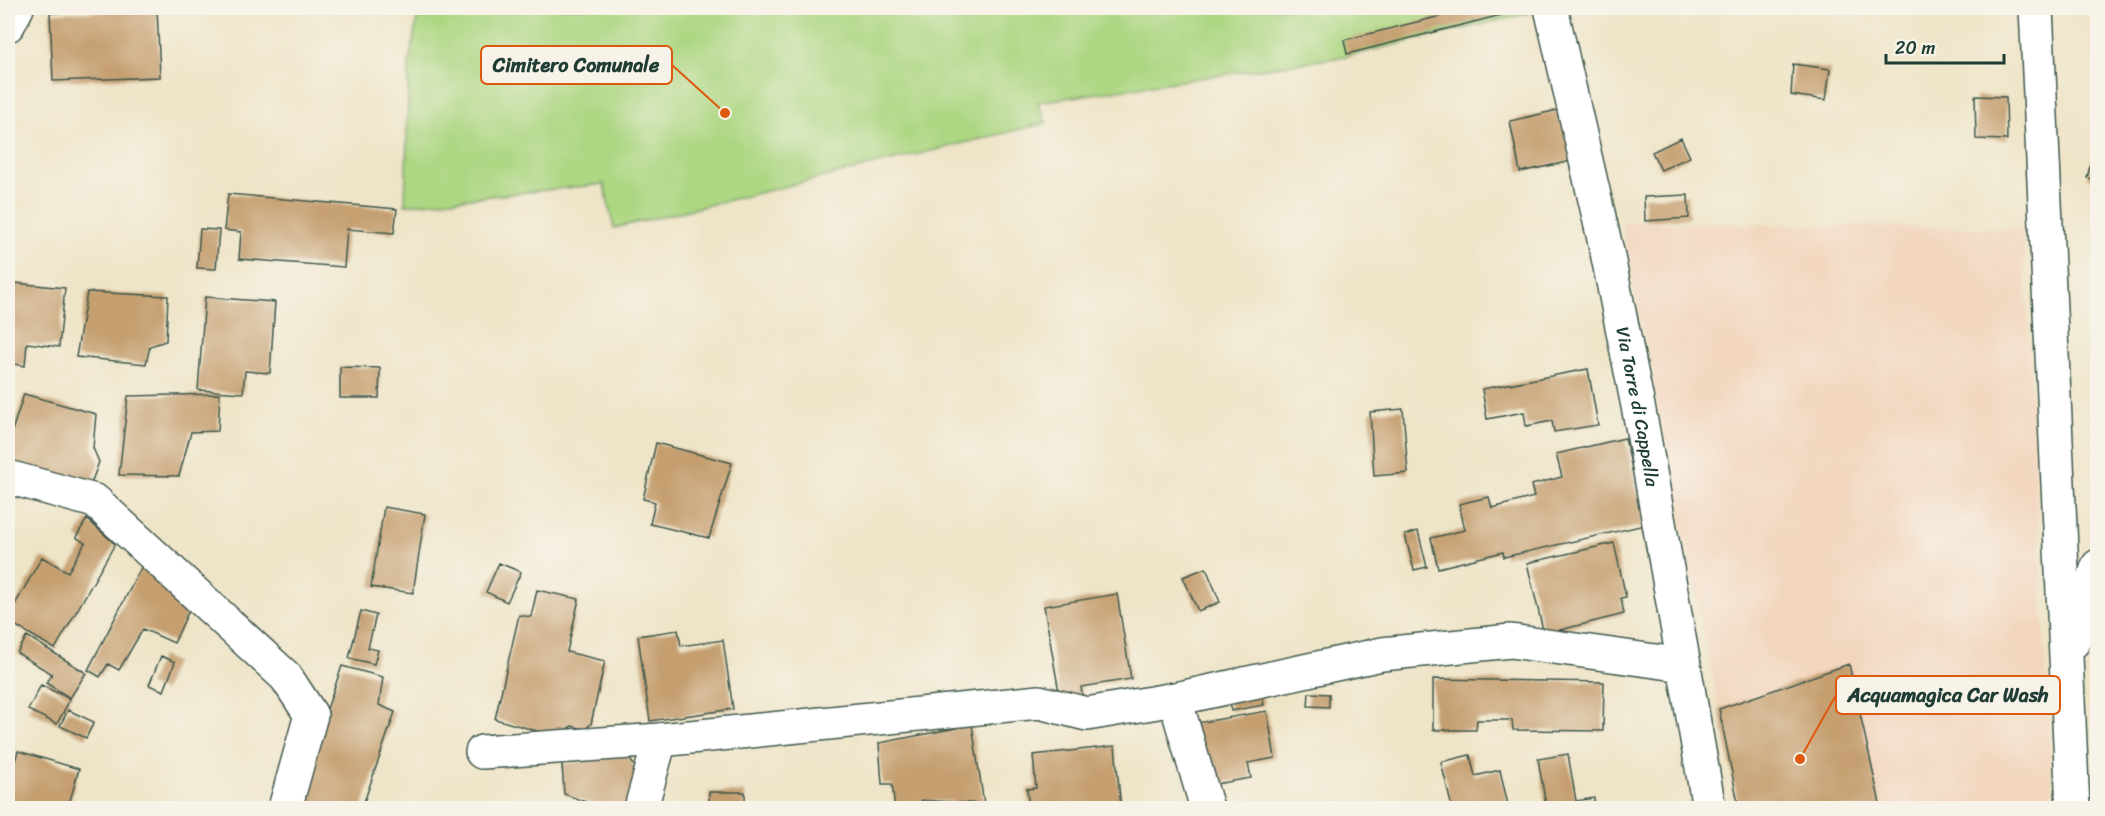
<svg xmlns="http://www.w3.org/2000/svg" width="2105" height="816" viewBox="0 0 2105 816" font-family="Sriracha,sans-serif">
<style>
.built{fill:#f2d5bd}
.green{fill:#add783;stroke:#668a5c;stroke-width:1.5}
.building{fill:#c59f6f}
.lines{fill:none;stroke-linecap:round;stroke-linejoin:round}
.street-casing{stroke:#3e564a;stroke-width:36}
.street{stroke:#fff;stroke-width:33}
.labels{text-anchor:middle;stroke-width:6;stroke-linejoin:round;paint-order:stroke}
.street-label{font-size:18px;fill:#1f3d34;stroke:#f7f3e8}
.leader{fill:none;stroke:#de580e;stroke-width:2}
.callout-dot{fill:#de580e;stroke:#f7f3e8;stroke-width:2}
.callout{fill:#f7f3e8;stroke:#de580e;stroke-width:2}
.callout-label{font-size:20px;text-anchor:middle;font-weight:bold;fill:#1f3d34}
</style>
<rect width="100%" height="100%" fill="#f7f3e8"/>
<filter id="ink" filterUnits="userSpaceOnUse"><feTurbulence type="fractalNoise" baseFrequency=".0167" numOctaves="2"/><feDisplacementMap in="SourceGraphic" scale="12" xChannelSelector="R" yChannelSelector="G"/><feConvolveMatrix kernelMatrix="1 2 1 2 8 2 1 2 1" color-interpolation-filters="sRGB"/></filter>
<filter id="wash" filterUnits="userSpaceOnUse"><feTurbulence type="fractalNoise" baseFrequency=".008" numOctaves="4" result="noise"/><feDisplacementMap in="SourceGraphic" scale="24" xChannelSelector="R" yChannelSelector="G"/><feGaussianBlur stdDeviation="1.35" result="paint"/><feColorMatrix in="noise" values="0 0 0 0 0 0 0 0 0 0 0 0 0 0 0 0 0 1.4 0 .05"/><feComposite in="paint" operator="in"/></filter>
<g filter="url(#wash)">
<rect width="100%" height="100%" fill="#eee4c7"/>
<path class="built" d="M1621,222L2023,229L2053,808H1739Z"/>
<path class="green" d="M419,8H1533L1534,12L1348,56L1038,102L1046,123L614,228L604,184L405,205L409,64Z"/>
<g id="blocks">
<path class="building" d="M127,8H157L160,77L53,81L50,13L127,11Z
M1473,8L1525,9L1347,54L1344,40Z
M1793,64L1830,69L1826,100L1791,95Z
M1975,96L2006,97L2007,140L1976,139Z
M1562,109L1572,161L1520,172L1510,121Z
M1681,138L1690,157L1661,170L1652,152Z
M2097,139L2098,140V180L2087,178Z
M228,194L397,209L394,233L347,229L344,267L239,259L241,232L224,230Z
M1688,195L1689,218L1645,221L1644,197Z
M200,229L219,230L216,269L197,268Z
M15,283L65,288L59,347L27,343L25,366L8,363Z
M87,292L168,296L166,341L150,346L146,364L76,357Z
M205,297L275,302L270,373L245,371L243,393L198,390Z
M340,367L380,368L379,398H340Z
M1588,369L1598,425L1554,432L1552,421L1526,426L1524,412L1487,419L1482,389Z
M24,394L96,414L93,448L99,462L89,489L8,470V443Z
M220,394L218,431L191,432L179,476L119,475L128,396Z
M1403,409L1408,473L1374,476L1370,412Z
M1625,438L1645,525L1504,557L1503,552L1438,568L1431,538L1465,530L1459,504L1489,497L1492,508L1534,497L1531,485L1562,477L1556,454Z
M656,443L732,463L709,538L650,524L655,502L643,499Z
M384,507L425,514L413,593L371,587Z
M87,519L115,544L55,649L8,621V617L42,557L68,572L85,543L76,537Z
M1418,531L1427,567L1414,570L1405,535Z
M1614,543L1626,597L1621,598L1624,614L1544,634L1527,563Z
M499,563L521,572L507,602L486,592Z
M142,566L189,610L174,643L143,629L119,670L108,664L100,677L88,670Z
M1206,568L1220,602L1198,611L1183,577Z
M537,590L579,599L567,652L605,661L591,724L585,729L572,726L555,736L495,719L519,615L531,617Z
M1117,594L1131,679L1081,687L1083,700L1061,704L1044,606Z
M361,611L376,615L368,648L378,650L374,664L349,658Z
M678,630L681,646L723,640L733,709L650,721L638,636Z
M27,636L86,673L70,698L46,683L52,674L17,653Z
M161,656L175,662L164,691L149,685Z
M1849,664L1881,808H1739L1719,709Z
M342,666L383,677L379,705L395,712L362,808H315L295,801Z
M1433,679L1604,682L1603,731L1513,730L1512,720H1477L1476,730H1433Z
M41,685L70,699L57,724L28,710Z
M1261,691L1264,705L1231,711L1228,696Z
M1309,693L1329,694V707L1308,706Z
M68,710L94,722L86,738L60,726Z
M1267,711L1275,758L1248,763L1251,778L1211,785L1191,724Z
M972,725L984,804L921,800L923,808H895L892,784H882L879,743Z
M1115,746L1121,808H1029L1027,789L1036,788L1033,755Z
M18,751L79,769L68,808H8V786Z
M1568,754L1576,801L1594,798L1595,808H1549L1546,806L1538,759Z
M627,755L638,771L624,808H602L564,794L562,764Z
M1470,755L1475,776L1500,770L1508,805L1452,808L1441,762Z
M709,792H745V808H709Z
M1335,802L1337,808H1317Z"/>
</g>
</g>
<g filter="url(#ink)">
<use href="#blocks" fill-opacity="0" stroke="#3e564a" stroke-width="1.5"/>
<g class="lines">
<g class="street-casing">
<g id="street">
<path id="s1" d="M1551,8L1607,252L1642,426L1709,808"/>
<path d="M2036,8L2073,808"/>
<path d="M8,25L17,8"/>
<path d="M8,477L95,501L286,677L311,715L285,808"/>
<path d="M2073,642L2098,566"/>
<path d="M1175,699L1207,808"/>
<path d="M482,752L660,740L1039,702L1087,714L1175,699L1382,654L1511,641L1684,665"/>
<path d="M641,808L660,740"/>
</g>
</g>
<use href="#street" class="street"/>
</g>
</g>
<g class="labels">
<g class="street-label">
<text dy="6" stroke="none"><textPath href="#s1" startOffset="408">Via Torre di Cappella</textPath></text>
</g>
</g>
<path class="leader" d="M725 113L672 65M1800 759L1836 695"/>
<g class="callout-dot">
<circle cx="725" cy="113" r="6"/>
<circle cx="1800" cy="759" r="6"/>
</g>
<g class="callout">
<rect x="481" y="46" width="191" height="38" rx="6"/>
<rect x="1836" y="676" width="224" height="38" rx="6"/>
</g>
<g class="callout-label">
<text x="576" y="72">Cimitero Comunale</text>
<text x="1948" y="702">Acquamagica Car Wash</text>
</g>
<rect width="2105" height="816" fill="none" stroke="#f7f3e8" stroke-width="30"/>
<path d="M1886 54v9h118v-9" fill="none" stroke="#1f3d34" stroke-width="3"/>
<text x="1895" y="54" font-size="18" fill="#1f3d34" stroke="#f7f3e8" stroke-width="4.5" paint-order="stroke">20 m</text>
</svg>
